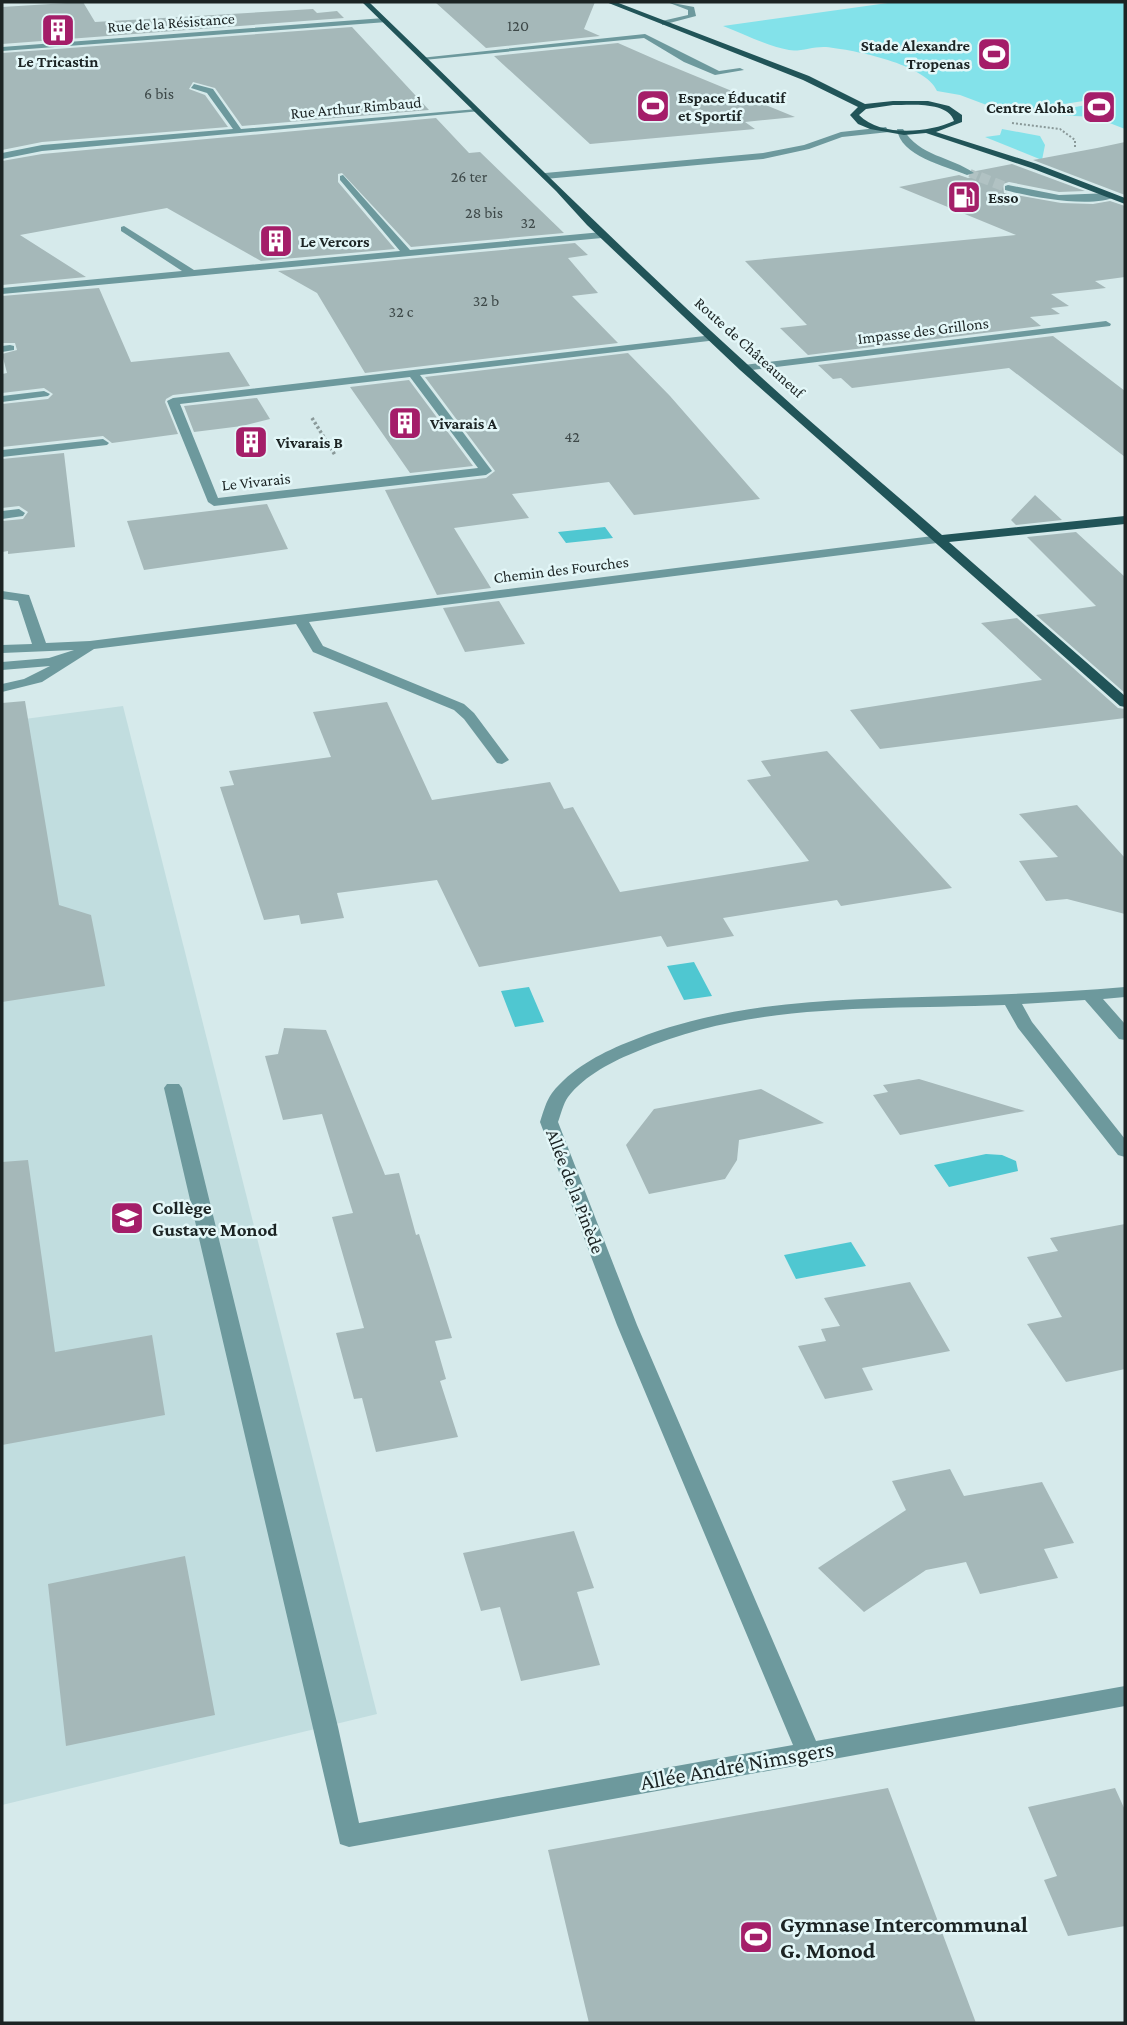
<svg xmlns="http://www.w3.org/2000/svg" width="1127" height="2025" viewBox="0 0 1127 2025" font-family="'Crimson Pro',serif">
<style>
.built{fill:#c1dddf}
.green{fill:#83e2ea}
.water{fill:#4fc7d1}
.building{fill:#a5b8b9}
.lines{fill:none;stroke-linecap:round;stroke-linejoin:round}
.minor-tunnel-far1{stroke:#b1c2c3;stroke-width:8;stroke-dasharray:8 4.5;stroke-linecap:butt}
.minor-tunnel{stroke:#b1c2c3;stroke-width:10;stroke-dasharray:10 5;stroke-linecap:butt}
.path-far1{stroke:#8a9999;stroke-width:2;stroke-dasharray:2 2;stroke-linecap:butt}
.path{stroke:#8a9999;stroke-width:3.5;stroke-dasharray:2.5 2.5;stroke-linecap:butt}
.minor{fill:#6d999d;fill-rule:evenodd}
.major{fill:#215458;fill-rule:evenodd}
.labels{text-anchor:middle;stroke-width:5;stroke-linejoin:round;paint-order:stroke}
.far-street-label{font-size:16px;fill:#1c2424;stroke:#e3f7f8}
.number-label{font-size:16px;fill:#3e4949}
.far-poi-label{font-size:16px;font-weight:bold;fill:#1c2424;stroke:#e3f7f8;text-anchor:start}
.street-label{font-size:19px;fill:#1c2424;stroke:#e3f7f8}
.poi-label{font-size:19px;font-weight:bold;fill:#1c2424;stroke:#e3f7f8;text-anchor:start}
.near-street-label{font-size:23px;fill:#1c2424;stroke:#e3f7f8}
.near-poi-label{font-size:23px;font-weight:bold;fill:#1c2424;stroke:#e3f7f8;text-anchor:start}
</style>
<rect width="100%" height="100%" fill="#d6eaeb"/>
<path class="built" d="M123,706L377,1714L2,1805V722Z"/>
<path class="green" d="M895,2H1125V129L1094,117L1036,114L1109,101L1102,98L1008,113L960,95L937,91C926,64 854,50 826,47C814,46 800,52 789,50C767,46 744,34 723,26Z
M1002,129L1040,136L1045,145L1042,160L985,137L1000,135Z"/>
<path class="water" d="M605,527L613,538L566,543L558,532Z
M694,962L712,996L684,1000L667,966Z
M529,987L544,1022L515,1027L501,991Z
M986,1154L1002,1155L1016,1161L1018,1171L949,1187L934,1165Z
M851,1242L866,1266L796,1279L784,1255Z"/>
<path class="building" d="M83,2L95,22L313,9L317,13L337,11L344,18L2,44V7Z
M435,2H595L584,29L600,36L486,48Z
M352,27L429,110L242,126L215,88L193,82L189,89L205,95L228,127L42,142L2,150V53Z
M618,43L659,61L795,117L745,122L755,129L590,144L494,56Z
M436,118L469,153L480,152L564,233L411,247L342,173L338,174V182L395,249L261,261L167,208L20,235L86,277L2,285V161L42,154Z
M1125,142V195L1033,160L1097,148Z
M1012,164L1085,191L1059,192L1009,182L1003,184L1004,193L1061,203L1093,204L1110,201L1125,206V277L1095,281L1106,288L1051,294L1069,306L1051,308L1060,314L1030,317L1041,326L808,355L780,328L807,325L745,261L1016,235L899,187L959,175L968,178L975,176L976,171Z
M575,243L588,255L568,258L598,293L572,296L618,343L365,373L317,293L278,271Z
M99,288L131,362L229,352L250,386L173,395L166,399L165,402L178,434L112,443L103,436L2,447V404L48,399L53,394L44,388L2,393V374L7,373L2,354L17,350L15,343H2V296Z
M1053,336L1125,391V457L1009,368L852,388L841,378L833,379L818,365Z
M628,353L670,396L760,499L634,515L609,482L512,494L529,518L454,528L491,588L437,595L385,490L486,478L495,471L425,377Z
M409,380L473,466L410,473L350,387Z
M257,398L270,419L242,426L194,432L184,406Z
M64,453L75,547L8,554V551L2,552V521L23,519L28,512L19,506L2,508V459Z
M1035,495L1062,520L1016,525L1011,520Z
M267,504L288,549L144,570L127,521Z
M1076,532L1125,577V693L1036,615L1096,606L1027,537Z
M499,601L525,644L465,652L443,608Z
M1017,618L1118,708L1125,709V718L880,749L850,710L1042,680L981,623Z
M25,701L59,905L91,915L105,986L2,1002V703Z
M387,702L432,800L550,782L564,809L573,807L620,892L809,861L747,780L771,776L761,761L827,751L952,888L841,906L837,900L723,918L734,936L667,947L661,936L479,967L437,880L337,893L344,918L301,924L299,915L264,920L220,787L234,785L229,771L331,757L313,712Z
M1077,805L1125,858V914L1067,899L1046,901L1019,861L1058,857L1019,814Z
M284,1028L326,1030L385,1175L399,1173L416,1235L419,1234L452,1338L435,1341L446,1379L440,1381L458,1437L376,1452L362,1398L354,1399L336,1333L364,1328L332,1217L353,1213L322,1114L283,1120L265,1056L278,1054Z
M919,1079L1025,1111L900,1135L873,1095L888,1092L883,1085Z
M761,1089L824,1123L739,1140L737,1160L725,1179L649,1194L626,1145L654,1109Z
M28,1160L55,1352L152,1335L165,1415L2,1445V1162Z
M1125,1224V1369L1066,1382L1027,1324L1062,1317L1027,1257L1058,1251L1050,1238Z
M910,1282L950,1351L862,1368L873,1390L825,1399L798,1346L826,1341L821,1329L840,1326L824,1298Z
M950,1469L964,1496L1042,1482L1074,1543L1044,1549L1058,1578L980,1594L966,1562L926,1570L864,1612L818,1568L906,1510L892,1481Z
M574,1531L594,1588L577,1592L600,1665L521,1681L500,1607L481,1611L463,1553Z
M185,1556L215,1715L66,1746L48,1584Z
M888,1788L976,2023H589L548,1850Z
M1115,1788L1125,1810V1926L1068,1936L1044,1880L1057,1876L1028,1807Z"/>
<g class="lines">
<path class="minor-tunnel-far1" d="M970,173L984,179"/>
<path class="minor-tunnel" d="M980,177L1008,188"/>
<path class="path-far1" d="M1012,123L1060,129L1075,140V148"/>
<path class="path" d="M312,418L335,455"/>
<path class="minor" d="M667,2L694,7L696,16L662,25V21L688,15V10Z
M384,18L387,22L2,51V47Z
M645,34L719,71L740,68L744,70L715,75L684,62L644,38L424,60L420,58Z
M194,84L213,89L241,129L477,109L481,111L42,151L2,159V153L42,145L233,129L207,93L191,88Z
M886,127L889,132L842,137L809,149L763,159L545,179L541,176L545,173L763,153L804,145L841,132Z
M897,129H903C920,157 950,156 974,173L967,175C945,166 900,156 897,129Z
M343,175L410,250L602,232L607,235L602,238L2,294V288L182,271L121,231V227L124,226L194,270L400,251L340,180V176Z
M1008,185L1059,195L1111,193L1116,196C1095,209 1029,197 1005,190V186Z
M1106,321L1111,324L1110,326L744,371L739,368L744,365Z
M713,335L718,338L717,340L420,375L492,471L486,475L214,506L208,502L167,401L173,398ZM410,377L478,468L218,498L180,404Z
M10,345L14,346V350L2,352V346Z
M44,391L50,394L48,396L2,402V396Z
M103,439L109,443L107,445L2,457V450Z
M19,509L25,513L23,516L2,519V511Z
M941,535L947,539L945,542L309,622L323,646L464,704L474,713L509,760L502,764L497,763L464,719L454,710L313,652L296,624L94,649L42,682L2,692V684L24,679L50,666L2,670V662L49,658L74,650L2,653V645L32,644L18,601L2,599V591L29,595L46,643L90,641Z
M1125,987V997L1103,999L1125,1024V1040L1119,1039L1085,1000L1022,1004L1032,1022L1125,1139V1157L1118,1155L1018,1028L1005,1005C881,1010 755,1001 638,1051C613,1061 585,1075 568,1097C563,1104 561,1114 558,1122L637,1325L816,1741L1125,1686V1706L349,1847L340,1844L164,1088L167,1084H179L182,1088L338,1727L359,1823L793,1745L617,1325L540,1122C543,1113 546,1101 552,1093C571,1069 599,1054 626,1043C734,998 842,1000 955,996C1012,994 1068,992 1125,987Z"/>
<path class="major" d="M362,2H369C495,123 618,247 747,364C810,423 877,478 942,535L1125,516V524L949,542L1125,696V707L1120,706L740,370L587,225L556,191Z
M606,2H616L809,76L865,104L893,101H928L949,106L962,115V122L936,132L1037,164L1125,198V204L1031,168L926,133L904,135L870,129L858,124L850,115L858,107L803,80ZM893,105C910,105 948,101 954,121C928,133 881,137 859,115L866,109Z"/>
</g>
<defs>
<g id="building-square" transform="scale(1.75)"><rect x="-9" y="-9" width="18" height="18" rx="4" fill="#a41e69" stroke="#e3f7f8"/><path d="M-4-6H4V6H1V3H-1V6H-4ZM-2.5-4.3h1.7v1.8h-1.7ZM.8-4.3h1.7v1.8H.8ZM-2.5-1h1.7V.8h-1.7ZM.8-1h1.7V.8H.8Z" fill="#fff"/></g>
<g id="stadium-square" transform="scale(1.75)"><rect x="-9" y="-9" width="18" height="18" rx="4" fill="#a41e69" stroke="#e3f7f8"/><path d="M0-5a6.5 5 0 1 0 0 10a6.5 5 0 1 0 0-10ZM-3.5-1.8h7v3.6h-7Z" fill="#fff"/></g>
<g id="fuel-square" transform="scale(1.75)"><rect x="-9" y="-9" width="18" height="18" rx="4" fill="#a41e69" stroke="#e3f7f8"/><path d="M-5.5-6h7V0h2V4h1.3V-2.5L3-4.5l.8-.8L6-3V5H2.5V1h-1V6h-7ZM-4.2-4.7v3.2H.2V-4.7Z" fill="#fff"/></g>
<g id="school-square" transform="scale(1.75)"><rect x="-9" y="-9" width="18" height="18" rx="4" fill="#a41e69" stroke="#e3f7f8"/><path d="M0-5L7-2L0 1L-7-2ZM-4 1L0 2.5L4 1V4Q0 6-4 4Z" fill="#fff"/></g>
</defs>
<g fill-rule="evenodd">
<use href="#building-square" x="58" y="30"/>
<use href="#stadium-square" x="994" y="54"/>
<use href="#stadium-square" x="653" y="106"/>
<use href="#stadium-square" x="1099" y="107"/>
<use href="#fuel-square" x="964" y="197"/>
<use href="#building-square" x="276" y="241"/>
<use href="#building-square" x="405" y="423"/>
<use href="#building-square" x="251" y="442"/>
<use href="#school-square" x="127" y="1218"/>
<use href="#stadium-square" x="756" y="1937"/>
</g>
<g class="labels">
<g class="far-street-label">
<text transform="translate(171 22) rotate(-4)" y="6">Rue de la Résistance</text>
<text transform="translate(356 107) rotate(-5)" y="6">Rue Arthur Rimbaud</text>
<text transform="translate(923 330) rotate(-7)" y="6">Impasse des Grillons</text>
<text transform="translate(750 347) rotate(42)" y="6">Route de Châteauneuf</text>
<text transform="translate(256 481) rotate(-6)" y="6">Le Vivarais</text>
<text transform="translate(561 569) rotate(-7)" y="6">Chemin des Fourches</text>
</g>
<g class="number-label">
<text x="518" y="31">120</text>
<text x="159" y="99">6 bis</text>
<text x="469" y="182">26 ter</text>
<text x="484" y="218">28 bis</text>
<text x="528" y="228">32</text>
<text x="486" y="306">32 b</text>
<text x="401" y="317">32 c</text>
<text x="572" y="442">42</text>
</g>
<g class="far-poi-label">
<text x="970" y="51" text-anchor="end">Stade Alexandre<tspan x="970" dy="18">Tropenas</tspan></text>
<text x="58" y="67" text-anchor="middle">Le Tricastin</text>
<text x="678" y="103">Espace Éducatif<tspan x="678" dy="18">et Sportif</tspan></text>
<text x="1074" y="113" text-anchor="end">Centre Aloha</text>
<text x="988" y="203">Esso</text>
<text x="300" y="247">Le Vercors</text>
<text x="430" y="429">Vivarais A</text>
<text x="276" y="448">Vivarais B</text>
</g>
<g class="street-label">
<text transform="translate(576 1191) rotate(69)" y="7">Allée de la Pinède</text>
</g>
<g class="poi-label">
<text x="152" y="1214">Collège<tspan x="152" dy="22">Gustave Monod</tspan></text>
</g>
<g class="near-street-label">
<text transform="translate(737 1765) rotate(-10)" y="8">Allée André Nimsgers</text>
</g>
<g class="near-poi-label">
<text x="780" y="1932">Gymnase Intercommunal<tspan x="780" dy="26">G. Monod</tspan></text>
</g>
</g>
<rect width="1127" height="2025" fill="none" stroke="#1c2424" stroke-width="7"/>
</svg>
